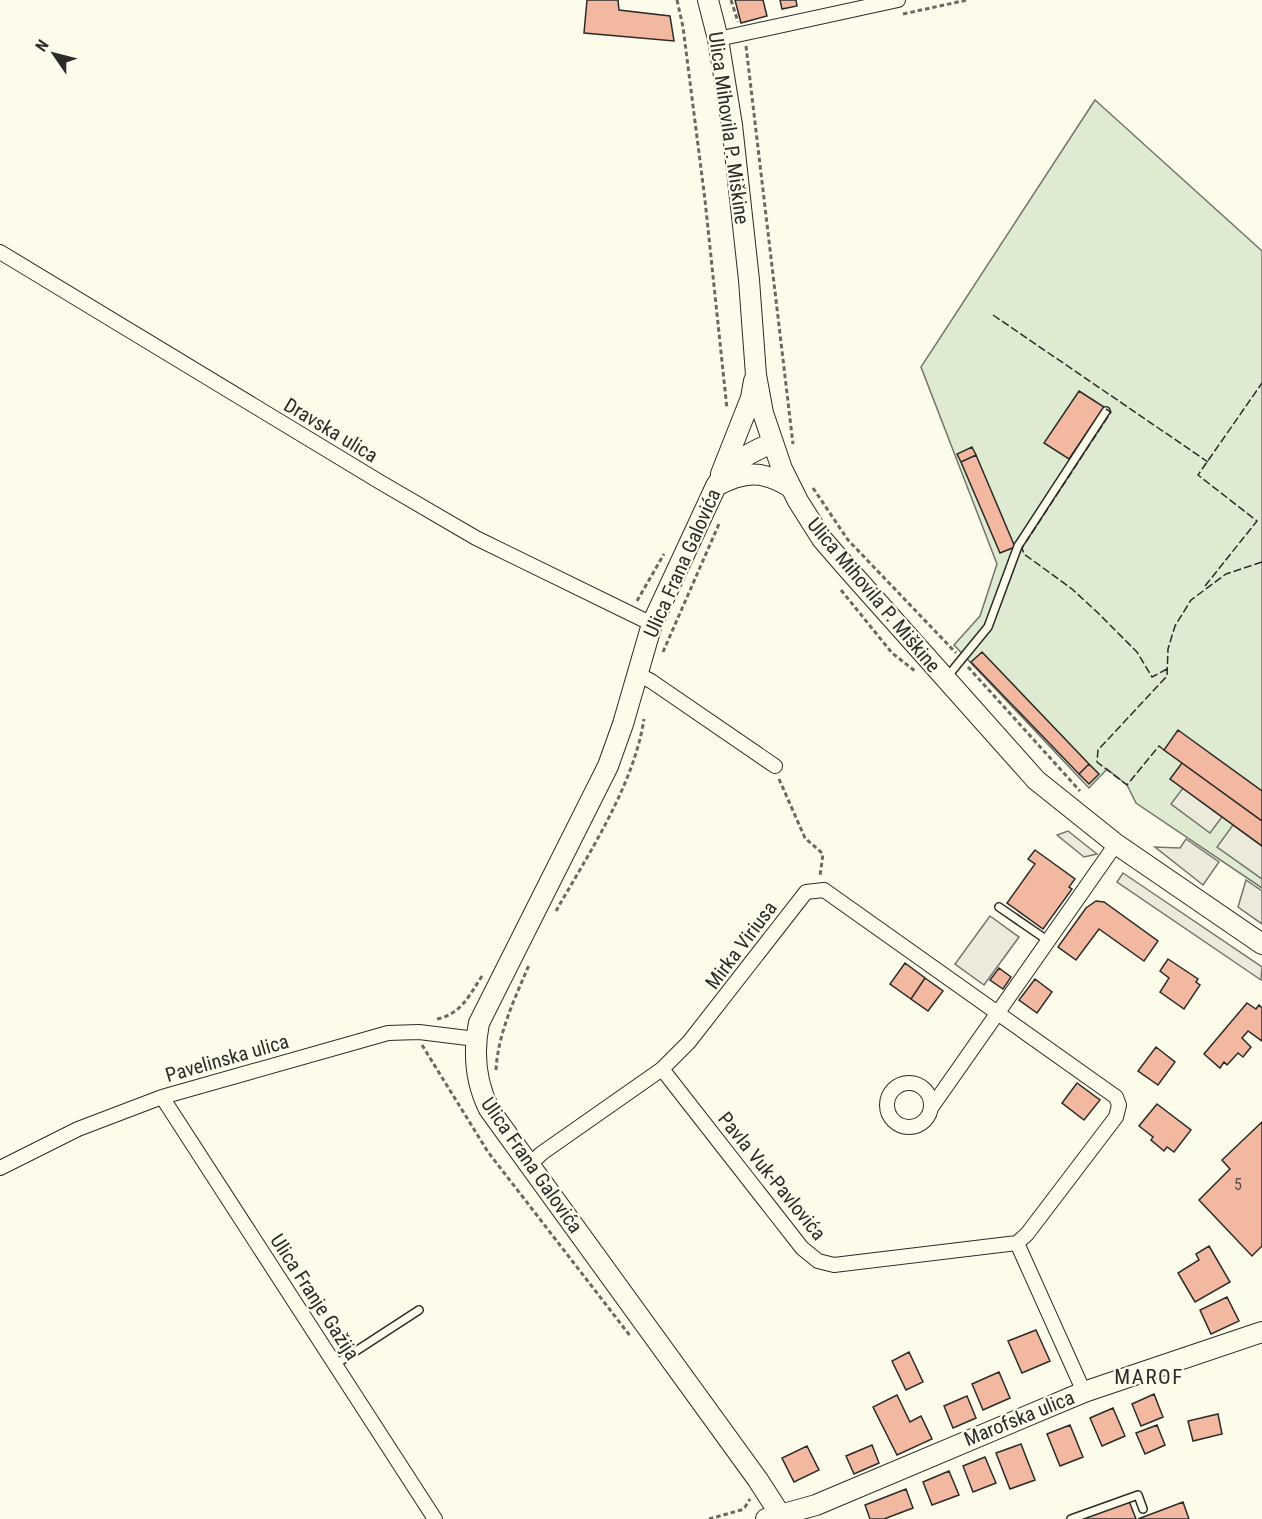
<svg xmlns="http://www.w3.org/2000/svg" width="1262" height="1519" viewBox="0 0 1262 1519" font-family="'Roboto Condensed',sans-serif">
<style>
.green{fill:#deebd1;stroke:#74746e;stroke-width:1.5}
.parking{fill:#eceadb;stroke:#74746e;stroke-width:1.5}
.building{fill:#f2b8a0;stroke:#2b2b2b;stroke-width:1.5}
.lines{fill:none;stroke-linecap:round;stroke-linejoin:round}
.lane-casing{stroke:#2b2b2b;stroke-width:10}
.street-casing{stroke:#2b2b2b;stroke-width:16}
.secondary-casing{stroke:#2b2b2b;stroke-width:22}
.path{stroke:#6a6964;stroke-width:3;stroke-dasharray:4.5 3;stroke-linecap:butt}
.lane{stroke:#fdfbea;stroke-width:7}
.street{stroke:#fdfbea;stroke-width:14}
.secondary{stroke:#fdfbea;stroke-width:20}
.fence{stroke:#2b2b2b;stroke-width:1.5;stroke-dasharray:8 3;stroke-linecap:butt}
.labels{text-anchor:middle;stroke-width:4.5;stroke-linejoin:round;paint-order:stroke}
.number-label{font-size:16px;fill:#5d4e48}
.street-label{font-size:20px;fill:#2b2b2b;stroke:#fdfbea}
.neighbourhood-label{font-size:21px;letter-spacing:1.5px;fill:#2b2b2b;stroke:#fdfbea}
</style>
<rect width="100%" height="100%" fill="#fdfbea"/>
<path class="green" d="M1095,100L1262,251V888L1136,803L1127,785L1107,769L1089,788L954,645L980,616L997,564L921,367Z"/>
<path class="parking" d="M1183,788L1222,817L1210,833L1171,804Z
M1233,825L1262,846V879L1217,847Z
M1068,831L1097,854L1084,857L1057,835Z
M1186,839L1219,862L1203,885L1155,847L1180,848Z
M1123,873L1262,967L1261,980L1117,882Z
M1246,880L1262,891V924L1238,907Z
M990,916L1019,937L984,985L955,964Z"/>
<path class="building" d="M587,0H618L619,10L670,16L674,41L584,33Z
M735,0H763L767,16L741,23Z
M780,0H796L797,6L782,9Z
M1079,391L1104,407L1069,459L1044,443Z
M972,447L976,455L961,462L957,454Z
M976,455L1015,547L1000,553L961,462Z
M982,652L1089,764L1079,774L971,662Z
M1178,730L1262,791V821L1164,750Z
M1182,763L1262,821V846L1170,779Z
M1089,764L1099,774L1089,784L1079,774Z
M1035,850L1075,879L1069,887L1072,889L1043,929L1007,903L1035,864L1028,859Z
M1096,901L1104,902L1158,941L1144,961L1099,929L1076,960L1058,947L1086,908Z
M1168,959L1198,979L1196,982L1200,985L1184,1009L1160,992L1169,978L1160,971Z
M905,963L925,978L911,999L890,984Z
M999,968L1011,977L1003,989L990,980Z
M925,978L943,991L928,1011L911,999Z
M1035,979L1052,992L1037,1013L1019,1000Z
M1247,1003L1256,1009L1259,1005L1262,1008V1041L1248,1031L1242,1038L1251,1047L1243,1057L1238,1053L1227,1065L1224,1062L1220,1068L1204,1054Z
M1156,1047L1175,1062L1158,1085L1138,1071Z
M1077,1083L1100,1100L1084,1120L1062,1103Z
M1157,1104L1191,1130L1174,1152L1167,1147L1164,1151L1151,1140L1153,1137L1139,1126Z
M1262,1122V1246L1252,1256L1199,1200L1230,1169L1222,1160Z
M1209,1246L1230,1282L1195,1302L1178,1273L1199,1260L1196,1254Z
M1227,1297L1239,1321L1211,1334L1200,1310Z
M1036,1330L1050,1361L1022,1373L1008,1341Z
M909,1352L923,1382L906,1390L892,1361Z
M999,1372L1010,1398L983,1410L972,1384Z
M1154,1394L1163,1417L1141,1426L1132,1404Z
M897,1395L910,1422L921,1416L932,1439L897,1455L873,1407Z
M967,1396L976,1418L953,1428L944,1406Z
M1113,1408L1125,1436L1102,1446L1090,1418Z
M1218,1414L1222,1434L1193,1441L1188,1421Z
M1070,1425L1083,1457L1060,1466L1047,1434Z
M1157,1425L1165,1445L1145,1454L1136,1433Z
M1021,1444L1035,1480L1010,1489L996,1453Z
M872,1445L879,1463L854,1474L846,1456Z
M807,1446L819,1470L794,1482L782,1458Z
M985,1457L996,1483L973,1492L963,1466Z
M949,1471L959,1495L932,1505L923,1482Z
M906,1489L913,1508L884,1519H870L865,1505Z
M1129,1501L1136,1519H1082Z
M1183,1502L1189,1519H1138Z"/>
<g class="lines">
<g class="lane-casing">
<path id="lane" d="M947,677L988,627L1018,546L1106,411
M999,907L1047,940
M336,1364L419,1310
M1071,1519L1138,1495L1143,1509"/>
</g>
<g class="street-casing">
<path id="street" d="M718,39L898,0
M0,252L380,482L476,538L652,624
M637,674L651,681L775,766
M662,1069L802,1248L818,1261L834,1265L1017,1243
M887 1105a22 22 0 1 1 44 0a22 22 0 1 1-44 0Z
M162,1097L435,1519
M931,1108L1116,844
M529,1165L542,1153L662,1069L689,1042L806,892L824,890L1116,1097L1119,1105L1116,1117L1027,1234L1017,1243
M0,1168L78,1129L162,1097L388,1033L419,1032L476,1039
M1017,1243L1084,1392"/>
</g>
<g class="secondary-casing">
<path id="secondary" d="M708,0L718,39L732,125L749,280L756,375L763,413L782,469L798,501L822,539L848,569L1036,780L1116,844L1262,944
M772,443C749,453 729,463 716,486L652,624L623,724L608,766L479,1023C473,1053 475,1081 489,1109L758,1480L783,1519
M721,474L751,398L754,381
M716,486C744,471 763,470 790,487
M766,1519L816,1505L1084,1392L1262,1332"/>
</g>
<path class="path" d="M677,0L683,27L705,200L727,409
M731,0L738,22
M903,14L967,0
M746,46L793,444
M813,488L848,540L956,653
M841,590L892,653L915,671
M637,601L664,554
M663,652L719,524
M968,667L1080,791
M779,779L805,838L823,854L820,876
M556,911C589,853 634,785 644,719
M437,1019C461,1014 469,996 482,976
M422,1045L488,1152L631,1337
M496,1070C498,1033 515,998 529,965
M709,1519L741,1510L745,1507L750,1499"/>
<use href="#lane" class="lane"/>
<use href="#street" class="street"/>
<use href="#secondary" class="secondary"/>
<path class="fence" d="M993,315L1208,462
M1106,409L1111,412L1022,548L1024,554L1072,589L1097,612L1137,652L1152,677L1167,669
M1205,586L1257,521L1198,475L1262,383
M1164,750L1159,746L1127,785L1097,762L1098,750L1167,676L1168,649L1175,626L1191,600L1226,574L1262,562"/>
</g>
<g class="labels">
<g class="number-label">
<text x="1238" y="1190">5</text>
</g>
<g class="street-label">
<text transform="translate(729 128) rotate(82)" y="7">Ulica Mihovila P. Miškine</text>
<text transform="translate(331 430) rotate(31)" y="7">Dravska ulica</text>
<text transform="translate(682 563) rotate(-66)" y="7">Ulica Frana Galovića</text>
<text transform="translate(874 595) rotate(50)" y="7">Ulica Mihovila P. Miškine</text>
<text transform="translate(741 945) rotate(-53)" y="7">Mirka Viriusa</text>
<text transform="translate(227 1058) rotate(-16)" y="7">Pavelinska ulica</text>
<text transform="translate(532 1165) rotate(55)" y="7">Ulica Frana Galovića</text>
<text transform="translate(772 1176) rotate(51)" y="7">Pavla Vuk-Pavlovića</text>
<text transform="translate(315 1297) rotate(57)" y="7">Ulica Franje Gažija</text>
<text transform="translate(1019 1418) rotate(-22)" y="7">Marofska ulica</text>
</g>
<g class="neighbourhood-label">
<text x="1149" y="1384">MAROF</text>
</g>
</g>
<g transform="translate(54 54) rotate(305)" stroke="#fdfbea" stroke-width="4.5" paint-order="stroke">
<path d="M0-4.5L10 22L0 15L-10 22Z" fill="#2b2b2b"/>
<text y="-9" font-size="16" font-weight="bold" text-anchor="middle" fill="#2b2b2b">N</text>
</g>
</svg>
